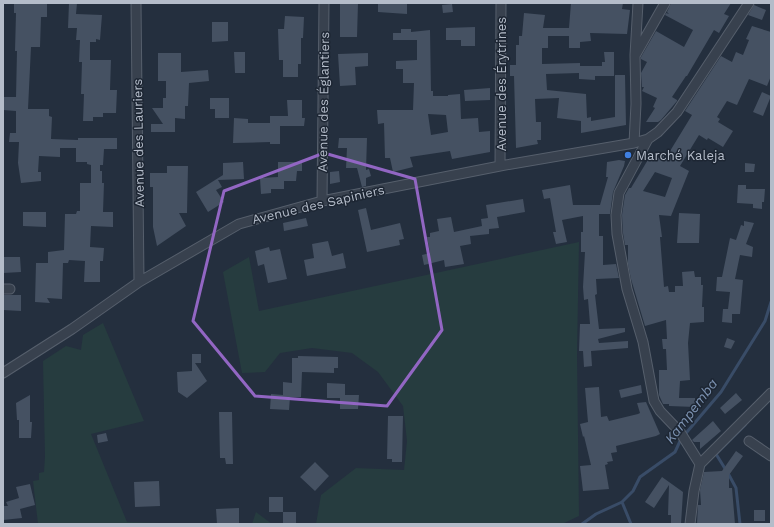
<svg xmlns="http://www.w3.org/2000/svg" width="774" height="527" viewBox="0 0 774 527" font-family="'Work Sans',sans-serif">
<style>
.green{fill:#263c3f}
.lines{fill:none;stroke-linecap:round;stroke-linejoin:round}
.stream{stroke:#394c67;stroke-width:3}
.building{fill:#455162;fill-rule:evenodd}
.street-casing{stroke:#565f6c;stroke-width:11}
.street{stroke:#38414e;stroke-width:9}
.marked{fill:none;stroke:#9266c3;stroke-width:3;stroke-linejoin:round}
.shop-dot{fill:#3f7fe0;stroke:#1d2633;stroke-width:1.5}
.labels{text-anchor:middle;stroke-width:3;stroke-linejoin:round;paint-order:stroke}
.street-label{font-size:13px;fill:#b4bcc9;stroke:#1d2633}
.poi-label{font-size:13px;fill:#b4bcc9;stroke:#1d2633;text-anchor:start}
.water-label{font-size:14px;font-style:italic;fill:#7c92b1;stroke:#1d2633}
</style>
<rect width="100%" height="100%" fill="#242f3e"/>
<path class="green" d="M579,242L577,354L579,516L562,524H316L321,495L356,468L404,470L407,441L403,406L378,372L352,353L312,348L280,353L265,372L242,373L223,272L249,257L259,311Z
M103,323L144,421L91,434L127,522L195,524H38L33,481L39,480V473L44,472L45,457L43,361L66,346L81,350L83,335Z
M256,512L272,524H252Z"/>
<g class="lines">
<path class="stream" d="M622,502L631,524
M582,524L596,514L622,502L633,491L640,477L675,452L681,439L721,392L765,321L771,302
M740,524L736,488L729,475L716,454L745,425"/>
</g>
<path class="building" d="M14,3H47V17H41L40,47H31L28,109H49V116L52,117L51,139L78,140V138H117V149H104L103,165H100V171H102V183H104L103,212H113V227L91,226L90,247L104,248L103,261H100V282H84L85,261L69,260L68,263H63L62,299L47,298L50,303L35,302L36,263H48V252L64,250L65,214H76L77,211H80V183H91V165L87,164V162H76V148H60V157L39,156L38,172H41V181L21,183L18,163L19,142H9L10,133H16V111L3,110V97H16L17,51H15L16,13H14Z
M69,3H77L76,14L102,15L100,40L96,39V42H90V60H111L110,90H117L116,113H103V117H93V121H83L84,94H81L82,62H79L80,40H76L77,28H68Z
M340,3H358L357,37H340Z
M378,3H407V14L378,12Z
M571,3H623L622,9L630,10L627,34L590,33L591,41L580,42V48H569V36H548V48H542V64L580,63V66H602V62H605L604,52H614V76H595V80L579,79V73L546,74L547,90L586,94L587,118L591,117V121L615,117V75H625L626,125L581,133V121L557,118L559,98L535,99L536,122H541V140H537L538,144L516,148L514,76H510V65H516V45H519V36H522L524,13L545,15L543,28H569Z
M671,3H731L724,14L729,16L719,33L714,30L687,76H686L672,97L677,100V101L661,120L658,122H646L655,108L653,107L657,98L642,91L644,87H642L641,73L647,62L641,59V57L656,31L684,47L693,30L665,15L666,13L669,14L667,12Z
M452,4L453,12L443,13L442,5Z
M754,5L766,10L762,20L748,15Z
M285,16L304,17L303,38H301V64H298V77H283V60H279L278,29H284Z
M212,22H228V41L212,42Z
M752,26L771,32V76L767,86L749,79L737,105L727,101L717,117L720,119L718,122L733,131L723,147L708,138L707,140L699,135L680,166L689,171L671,216L659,215L662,237H660L664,287L668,286L669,292H675V286H683L682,272L694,271L695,277H701V285H703L702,307H704V322L690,323L688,343L690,380L680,381L679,398H695V407L669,406V404H663L659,395V370H667L666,349H663L662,339H667L666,320L645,326L631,279L628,264V245H625L623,233L622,215L625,195L629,188H631L652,153L660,159L662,155L667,156L692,115L685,111L721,56L732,62L736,52L743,55L749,40L746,39ZM655,172L672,178L665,197L643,191Z
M475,27V46H461V40H446V28Z
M401,29H411V32L430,30L431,91H433V96H448V95L460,94L461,119L478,118L479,132L490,131V152L452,159L450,151L410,157L413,167L393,172L390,158H385L384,123L378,124L377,110H413L414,83H403V69H396V61L417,60V40H393V33H401ZM428,114L446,115L448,132L431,135Z
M234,52H245V73H235Z
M158,53H181V72L208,70L209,81L189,83L188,106H185V119L175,118V132H151V124H163L152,108H163V98H166V81H158Z
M368,53V66L355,67L356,85L340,86L338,54Z
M490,88V100L465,101L464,90Z
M762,92L771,96L763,116L753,112Z
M210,98H229V118H215V109H210Z
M287,100H302V118H305L304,126H280V144H270V142L233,143L234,118L248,119V123H270V116H288Z
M339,138H367L366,170L369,169L371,176L366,178V186L362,187L357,168H346L347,148H338Z
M619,160L625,161L624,166L613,192L610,214H599V236H603V265L616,264L619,278L596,279L597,294L595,295L599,329L625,328V332L598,339L599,343L628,341V348L591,351L592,366L584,367L583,351H579L580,324H590L588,299L584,300L583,287L585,252H581V232H583V216L562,220L567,242L556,244L553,232H556L550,198L544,199L542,190L570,185L573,205H600L608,177H606L607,162Z
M243,162L244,179L218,180L222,187L216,190L224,202L208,212L196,192L223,175V163Z
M278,162H302V171H297L296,181H284V189H271V193L261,194L260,178L278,177Z
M745,163L755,164L754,172H745Z
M167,166H188L187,213H179L186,226L157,246L153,227V187H150V173H167Z
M339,171L340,182L330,184V172Z
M738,185H746V189H765L764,202H762V209L753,208V204L737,203Z
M523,199L525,212L497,217L499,228L489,229V234L470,236L471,244L460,246L464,264L445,267L444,260L424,265L422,255L430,253L427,237H430V233L439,231L437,219L451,217L454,232L482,226L481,219L488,218L486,205Z
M366,208L371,230L400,223L404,239L399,240L400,245L367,252L358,210Z
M23,212H46V227L23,226Z
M679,213L700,214L699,243H677Z
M306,218L308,226L284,231L283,223Z
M744,221L754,223L746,244L753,247L752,257L740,255L735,279L743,280L740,314H732V323L722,322L723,309H728L730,292L716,291L717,277H722L730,238L736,240L741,225L744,226Z
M328,241L332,256L343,253L346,268L307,276L304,260L314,258L312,244Z
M269,247L270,251L280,249L287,279L268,283L264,264L258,266L255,251Z
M3,257H20L21,272L3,273Z
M3,295H21V311L3,310Z
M727,338L735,341L731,349L724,347Z
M192,354H201V363H195L207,381L187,398L178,392L177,372L192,371Z
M298,356L338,357V368H334V373L302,372L301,397H290L289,410L270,409L271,394L283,395V382L292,383V358H298Z
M327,383L345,384V395H359L358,409H340V398H327Z
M641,385L642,393L621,398L619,390Z
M599,387L601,417L607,416L609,421L638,414L640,413L637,403L646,402L660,434L656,436L616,446L617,452L611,453L613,461L607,462L608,464L605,465L609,489L583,491L580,466L591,465L584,436L583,437L580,424L588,422L585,388Z
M736,393L742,400L725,414L720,408Z
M30,395V422H32L31,438H19V420H17L16,403Z
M219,412H232L233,464H226L225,458H220Z
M388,416H403L402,462H392V459H387Z
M713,421L721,431L700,449V442H694L692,440Z
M106,433L108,441L98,443L97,435Z
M736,451L743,456L729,475V488H732L735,524H697L698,505H701L700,490L704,472L722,471Z
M315,462L329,476L315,491L300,477Z
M662,477L683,492L681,524H671V515H668L669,485L654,508L645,502Z
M159,481L160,506L135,507L134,482Z
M30,484L35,505L20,509L22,518L3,520V506H8L6,502L19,498L16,487Z
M269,497H283V512H269Z
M239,508V524H217L216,509Z
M754,510H765V521H754Z
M283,512H296V523H283Z"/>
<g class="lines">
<g class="street-casing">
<path id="street" d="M136,3L139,282
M636,54L665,3
M634,143L636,104L635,55L638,3
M500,166L501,3
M322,201L324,3
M3,289H10
M3,373L72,329L139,282L239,224L322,201L500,166L634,143L648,139
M749,441L771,456
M700,464L771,393
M690,524L694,491L700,464L680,432L660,411L654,401L643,342L627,289L617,234L616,215L619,193L648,139L658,132L677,112L749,3"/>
</g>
<use href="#street" class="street"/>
</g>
<path class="marked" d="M324,153L415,179L442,330L387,406L255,396L193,321L224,191Z"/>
<circle class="shop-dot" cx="628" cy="155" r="4"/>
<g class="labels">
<g class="street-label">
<text transform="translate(501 84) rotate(-90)" y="5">Avenue des Érytrines</text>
<text transform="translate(323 102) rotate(-89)" y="5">Avenue des Églantiers</text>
<text transform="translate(138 143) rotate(-91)" y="5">Avenue des Lauriers</text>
<text transform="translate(318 204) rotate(-13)" y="5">Avenue des Sapiniers</text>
</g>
<g class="poi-label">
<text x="636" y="160">Marché Kaleja</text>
</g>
<g class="water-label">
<text transform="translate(691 411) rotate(-53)" y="5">Kampemba</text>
</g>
</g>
<rect width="774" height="527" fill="none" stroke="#b4bcc9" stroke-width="8"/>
</svg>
